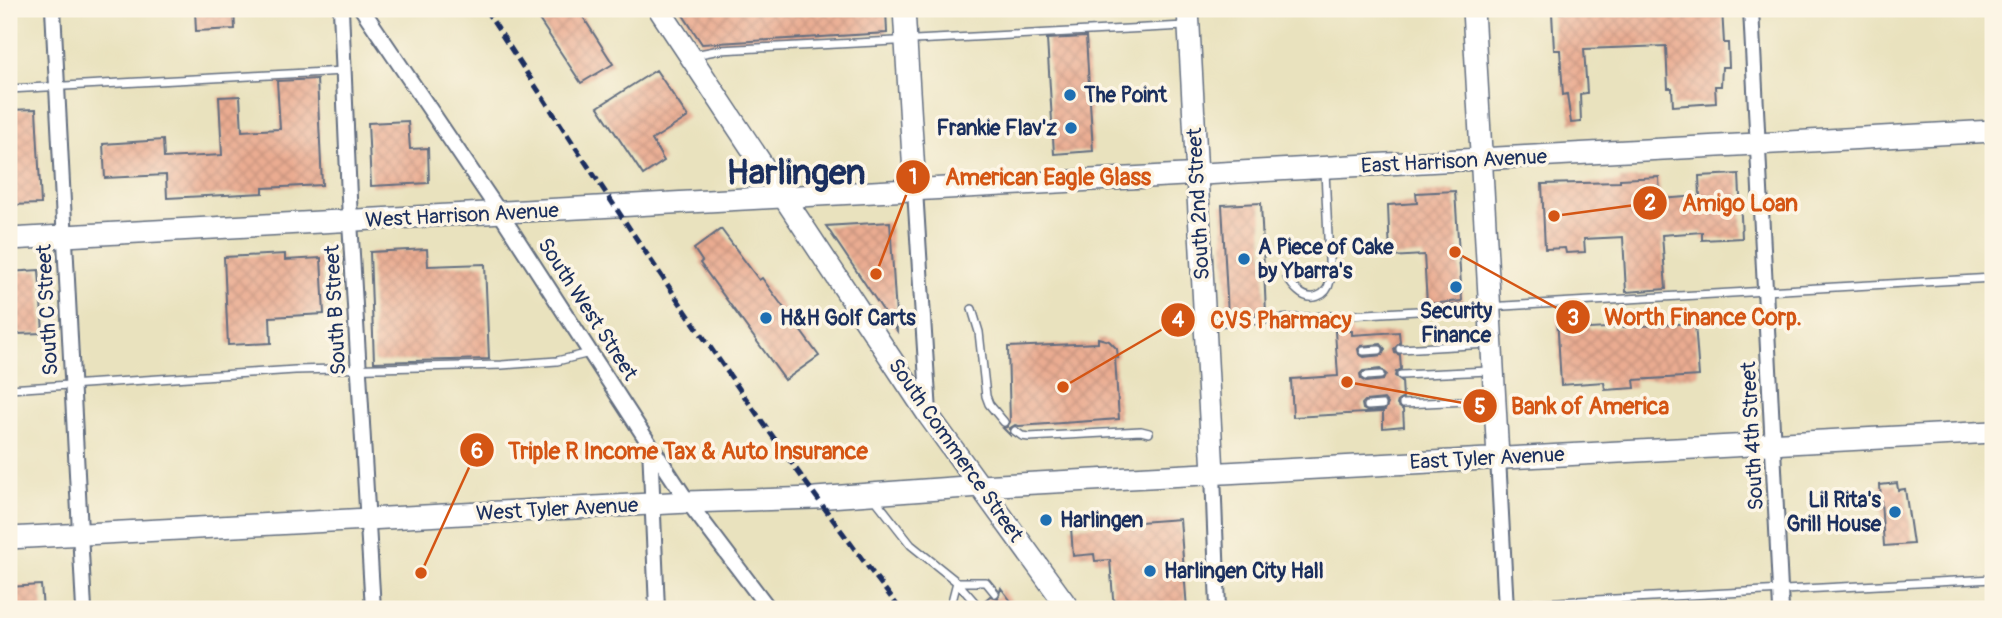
<svg xmlns="http://www.w3.org/2000/svg" width="2002" height="618" viewBox="0 0 2002 618" font-family="Pangolin,sans-serif">
<style>
.building{fill:url(#building-cross-hatch);fill-rule:evenodd}
.lines{fill:none;stroke-linecap:round;stroke-linejoin:round}
.lane-casing{stroke:#636e80;stroke-width:10}
.street-casing{stroke:#636e80;stroke-width:18}
.secondary-casing{stroke:#636e80;stroke-width:24}
.lane{stroke:#fff;stroke-width:7}
.street{stroke:#fff;stroke-width:14}
.secondary{stroke:#fff;stroke-width:21}
.rail{stroke:#1b2f5e;stroke-width:5;stroke-dasharray:10 5;stroke-linecap:butt}
.poi-dot{fill:#1f6fb2;stroke:#fcf5e5;stroke-width:2.5}
.labels{text-anchor:middle;stroke-width:7;stroke-linejoin:round;paint-order:stroke}
.poi-label{font-size:21px;font-weight:bold;fill:#1b2f5e;stroke:#fcf5e5;text-anchor:start}
.street-label{font-size:21px;fill:#1b2f5e;stroke:#fcf5e5}
.town-label{font-size:35px;font-weight:bold;fill:#1b2f5e;stroke:#fcf5e5}
.leader{fill:none;stroke:#d45514;stroke-width:2.5}
.callout-dot{fill:#d45514;stroke:#fcf5e5;stroke-width:2.5}
.mark-label{font-size:21px;text-anchor:middle;font-weight:bold;fill:#fff}
.callout-label{font-size:23px;text-anchor:middle;font-weight:bold;fill:#d45514;stroke:#fcf5e5;stroke-width:7;stroke-linejoin:round;paint-order:stroke}
</style>
<defs>
<pattern id="building-cross-hatch" width="8" height="8" patternUnits="userSpaceOnUse" patternTransform="scale(1.75)"><rect width="8" height="8" fill="#eaac91"/><path d="M0 0l8 8M0 8l8-8" fill="none" stroke="#c8947f"/></pattern>
</defs>
<rect width="100%" height="100%" fill="#fcf5e5"/>
<filter id="ink" filterUnits="userSpaceOnUse"><feTurbulence type="fractalNoise" baseFrequency=".0143" numOctaves="2"/><feDisplacementMap in="SourceGraphic" scale="14" xChannelSelector="R" yChannelSelector="G"/><feConvolveMatrix kernelMatrix="1 2 1 2 8 2 1 2 1" color-interpolation-filters="sRGB"/></filter>
<filter id="wash" filterUnits="userSpaceOnUse"><feTurbulence type="fractalNoise" baseFrequency=".00686" numOctaves="4" result="noise"/><feDisplacementMap in="SourceGraphic" scale="28" xChannelSelector="R" yChannelSelector="G"/><feGaussianBlur stdDeviation="1.57" result="paint"/><feColorMatrix in="noise" values="0 0 0 0 0 0 0 0 0 0 0 0 0 0 0 0 0 1.4 0 .05"/><feComposite in="paint" operator="in"/></filter>
<g filter="url(#wash)">
<rect width="100%" height="100%" fill="#e9e2be"/>
<g id="blocks">
<path class="building" d="M195,9H234L235,29L196,31Z
M532,9H578L613,64L581,83Z
M679,9H886L887,33L702,44Z
M1607,9H1722L1724,43H1728L1729,67H1722L1721,86H1715L1716,103L1673,106L1672,88H1668L1666,46L1584,49L1587,93L1580,94L1581,122L1571,123L1567,94L1563,95L1560,50H1554L1552,13Z
M1086,37L1093,151L1054,154L1047,39Z
M656,70L688,117L652,140L664,161L643,175L598,107Z
M317,79L322,185L263,188V193L167,198L166,175L105,178L103,144L163,140L164,158L222,155L219,97L240,96L242,131L280,129L277,81Z
M36,109L41,204L9,205V110Z
M408,121L410,149L428,148L429,183L371,186L368,123Z
M1739,174L1742,238L1702,240V232L1662,235L1666,289L1626,292L1623,237L1584,239L1585,252L1566,253L1565,248L1545,249L1542,184L1620,182V179L1659,177L1660,199L1700,196L1699,176Z
M1455,191L1462,301L1427,304L1424,255L1390,257L1388,205L1417,203L1416,193Z
M1261,203L1266,313L1228,315L1222,205Z
M890,222L897,331L826,226Z
M721,229L759,280L762,278L819,356L785,380L700,263L702,261L694,249Z
M427,249L428,266L485,264L489,359L374,362L370,252Z
M285,254V260L321,258L324,314L270,317L271,343L228,345L224,257Z
M39,270L43,333L17,334L15,309L9,310V272Z
M1589,313L1590,329L1695,323L1699,376L1634,380L1635,388L1605,390L1604,382L1561,385L1557,315Z
M1335,331H1352V335L1399,332L1400,343L1394,349L1395,353L1400,355L1401,369L1396,372L1395,376L1402,381L1403,398L1398,401L1397,405L1403,410L1404,426L1383,428V412L1293,417L1291,379L1338,376ZM1381,344L1385,349L1382,355L1364,357L1359,354L1358,349L1361,346ZM1380,369L1386,374L1383,380L1366,382L1361,379L1360,374L1363,371ZM1384,399L1388,404L1385,410L1368,412L1363,409L1362,404L1365,401Z
M1098,338L1109,341L1117,349L1118,358H1115L1119,419L1019,426L1015,425L1010,428V435L1003,428L1007,427L1010,422L1008,347L1098,343Z
M1897,483L1898,490L1905,489L1913,544L1884,546L1880,485Z
M1180,519L1187,609H1121L1113,598L1110,560L1095,561L1094,554L1073,556L1071,527Z
M41,585L43,609H9V587Z
M1001,588L1017,609H983V602L990,596L998,598Z"/>
</g>
</g>
<g filter="url(#ink)">
<use href="#blocks" fill-opacity="0" stroke="#636e80" stroke-width="2"/>
<g class="lines">
<g class="lane-casing">
<path id="lane" d="M1474,11L1508,9
M694,55L720,50L1185,26
M9,89L344,71
M1287,277C1290,282 1294,288 1298,291C1311,303 1327,296 1330,281L1325,171
M972,309L979,332L986,396L989,404L1004,422
M1209,323L1993,278
M1400,349L1488,344
M1364,351L1379,350
M1401,375L1489,371
M1366,376L1380,375
M9,389L295,370L502,365L557,361L590,353
M1403,404L1491,400
M1368,406L1382,405
M1015,431L1022,436L1029,437L1141,431L1149,433
M875,499L911,545L957,582L978,606
M957,582H986L995,593
M950,609L957,582
M1427,609L1993,579"/>
</g>
<g class="street-casing">
<path id="street" d="M53,9L84,609
M341,9L350,221L373,609
M362,9L500,213L650,445L657,609
M1751,9L1781,609
M915,190L929,413
M651,446L688,502L769,609
M1498,457L1506,609
M1213,473L1218,609"/>
</g>
<g class="secondary-casing">
<path id="secondary" d="M659,9L929,416L1069,609
M904,9L915,190
M1188,9L1213,473
M1473,9L1498,457
M9,239L1993,131
M9,538L688,502L815,498L980,486L1993,432"/>
</g>
<use href="#lane" class="lane"/>
<use href="#street" class="street"/>
<use href="#secondary" class="secondary"/>
<path class="rail" d="M485,9C618,213 752,416 900,609"/>
</g>
</g>
<g class="poi-dot">
<circle cx="1070" cy="95" r="7"/>
<circle cx="1071" cy="128" r="7"/>
<circle cx="1244" cy="259" r="7"/>
<circle cx="1456" cy="287" r="7"/>
<circle cx="766" cy="318" r="7"/>
<circle cx="1895" cy="512" r="7"/>
<circle cx="1046" cy="520" r="7"/>
<circle cx="1150" cy="571" r="7"/>
</g>
<g class="labels">
<g class="poi-label">
<text x="1084" y="102">The Point</text>
<text x="1057" y="135" text-anchor="end">Frankie Flav'z</text>
<text x="1258" y="254">A Piece of Cake<tspan x="1258" dy="24">by Ybarra's</tspan></text>
<text x="1456" y="318" text-anchor="middle">Security<tspan x="1456" dy="24">Finance</tspan></text>
<text x="780" y="325">H&amp;H Golf Carts</text>
<text x="1881" y="507" text-anchor="end">Lil Rita's<tspan x="1881" dy="24">Grill House</tspan></text>
<text x="1060" y="527">Harlingen</text>
<text x="1164" y="578">Harlingen City Hall</text>
</g>
<g class="street-label">
<text transform="translate(1454 161) rotate(-3)" y="7">East Harrison Avenue</text>
<text transform="translate(1198 204) rotate(-93)" y="7">South 2nd Street</text>
<text transform="translate(462 215) rotate(-3)" y="7">West Harrison Avenue</text>
<text transform="translate(588 309) rotate(57)" y="7">South West Street</text>
<text transform="translate(47 310) rotate(-93)" y="7">South C Street</text>
<text transform="translate(335 310) rotate(-93)" y="7">South B Street</text>
<text transform="translate(1752 436) rotate(-93)" y="7">South 4th Street</text>
<text transform="translate(956 450) rotate(55)" y="7">South Commerce Street</text>
<text transform="translate(1487 458) rotate(-3)" y="7">East Tyler Avenue</text>
<text transform="translate(557 509) rotate(-3)" y="7">West Tyler Avenue</text>
</g>
<g class="town-label">
<text x="796" y="184">Harlingen</text>
</g>
</g>
<path class="leader" d="M876 274L913 177M1554 216L1650 203M1455 252L1573 317M1063 387L1178 320M1347 382L1480 406M421 573L477 450"/>
<g class="callout-dot">
<circle cx="876" cy="274" r="7"/>
<circle cx="1554" cy="216" r="7"/>
<circle cx="1455" cy="252" r="7"/>
<circle cx="1063" cy="387" r="7"/>
<circle cx="1347" cy="382" r="7"/>
<circle cx="421" cy="573" r="7"/>
<circle cx="913" cy="177" r="18"/>
<circle cx="1650" cy="203" r="18"/>
<circle cx="1573" cy="317" r="18"/>
<circle cx="1178" cy="320" r="18"/>
<circle cx="1480" cy="406" r="18"/>
<circle cx="477" cy="450" r="18"/>
</g>
<g class="mark-label">
<text x="913" y="184">1</text>
<text x="1650" y="210">2</text>
<text x="1573" y="325">3</text>
<text x="1178" y="327">4</text>
<text x="1480" y="414">5</text>
<text x="477" y="458">6</text>
</g>
<g class="callout-label">
<text x="1048" y="185">American Eagle Glass</text>
<text x="1740" y="211">Amigo Loan</text>
<text x="1703" y="325">Worth Finance Corp.</text>
<text x="1281" y="328">CVS Pharmacy</text>
<text x="1590" y="414">Bank of America</text>
<text x="688" y="459">Triple R Income Tax &amp; Auto Insurance</text>
</g>
<rect width="2002" height="618" fill="none" stroke="#fcf5e5" stroke-width="35"/>
</svg>
